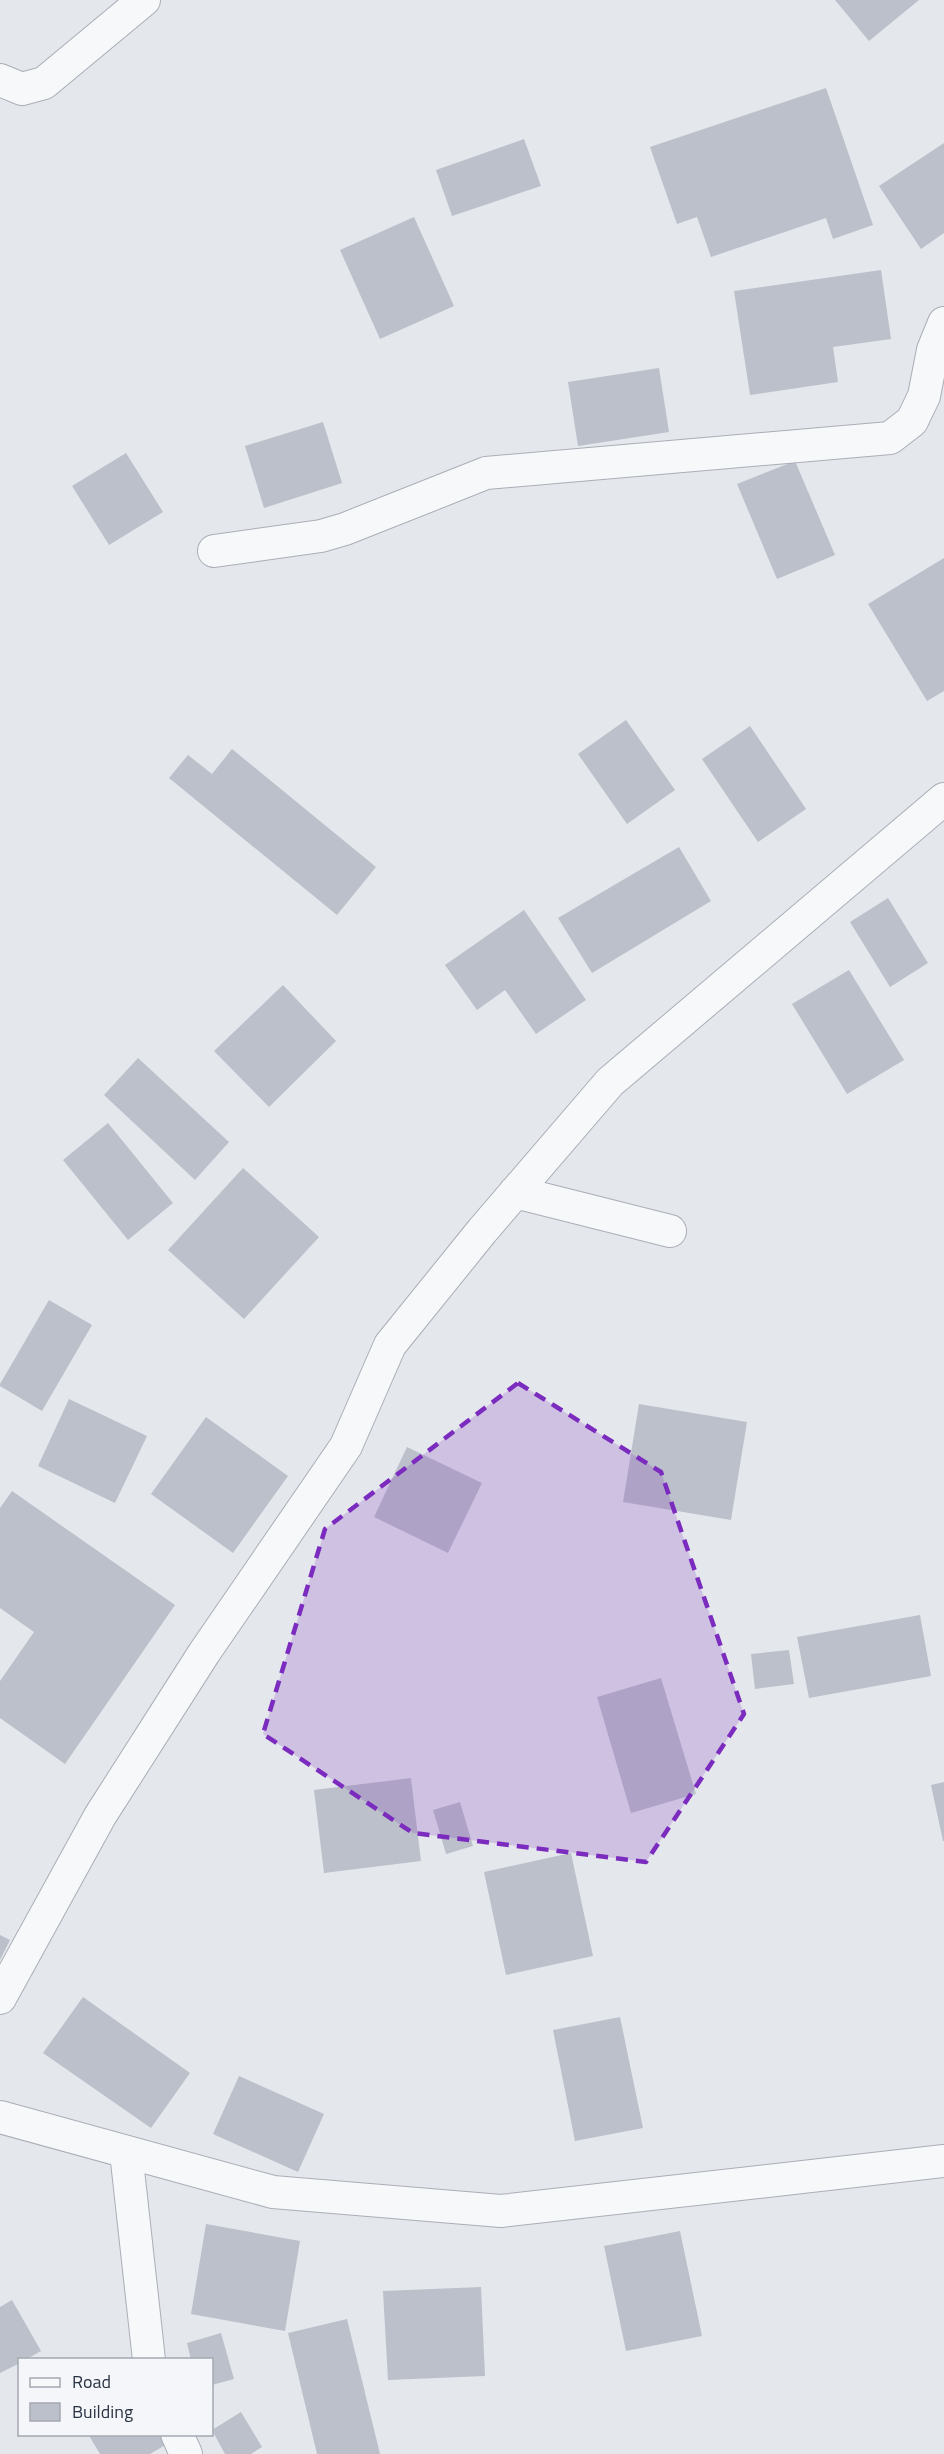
<svg xmlns="http://www.w3.org/2000/svg" width="944" height="2454" viewBox="0 0 944 2454" font-family="'Titillium Web',sans-serif">
<style>
.building{fill:#bbc0ca}
.lines{fill:none;stroke-linecap:round;stroke-linejoin:round}
.minor-casing{stroke:#a9aeb7;stroke-width:34}
.minor{stroke:#f7f8fa;stroke-width:32}
.marked{fill:#7b2cbf;fill-opacity:0.2;stroke:#7b2cbf;stroke-width:4.5;stroke-dasharray:12 8;stroke-linejoin:round}
</style>
<rect width="100%" height="100%" fill="#e4e7ec"/>
<path class="building" d="M835,0H919L869,41Z
M826,88L873,225L833,239L826,218L711,257L697,217L677,224L650,147Z
M524,139L541,186L452,216L436,170Z
M944,143V233L921,249L879,186Z
M414,217L454,306L380,339L340,250Z
M881,270L891,339L833,347L838,382L750,395L734,291Z
M659,368L669,432L578,446L568,382Z
M323,422L342,483L264,508L245,446Z
M126,453L163,512L109,545L72,486Z
M795,461L835,555L777,579L737,484Z
M944,558V691L927,701L868,604Z
M626,720L675,790L627,824L578,754Z
M750,726L806,809L758,842L702,759Z
M232,749L376,867L337,915L169,778L188,755L212,774Z
M679,847L711,901L592,973L558,918Z
M888,898L928,963L890,987L850,922Z
M524,910L586,1000L536,1034L505,990L477,1010L445,965Z
M849,970L904,1060L847,1094L792,1004Z
M283,985L336,1041L269,1107L214,1051Z
M138,1058L229,1142L195,1180L104,1095Z
M108,1123L173,1203L128,1240L63,1160Z
M243,1168L319,1237L244,1319L168,1250Z
M49,1300L92,1325L42,1411L0,1386V1384Z
M69,1399L147,1436L115,1503L38,1466Z
M639,1404L747,1422L731,1520L623,1502Z
M206,1417L288,1476L233,1553L151,1494Z
M407,1447L482,1483L448,1553L374,1517Z
M12,1491L175,1605L65,1764L0,1718V1681L34,1632L0,1608V1508Z
M920,1615L931,1676L809,1698L797,1637Z
M789,1650L794,1684L755,1689L751,1654Z
M661,1678L696,1794L631,1813L597,1697Z
M411,1778L421,1861L324,1873L314,1790Z
M944,1782V1841H943L931,1785Z
M460,1802L473,1846L446,1854L433,1810Z
M571,1853L593,1956L506,1975L484,1872Z
M0,1935L10,1940L0,1960Z
M83,1997L190,2073L151,2128L43,2053Z
M620,2017L643,2128L575,2141L553,2030Z
M239,2076L324,2114L298,2172L213,2134Z
M206,2224L300,2241L285,2331L191,2314Z
M680,2231L702,2336L626,2351L604,2246Z
M481,2287L485,2376L388,2380L383,2291Z
M12,2300L41,2351L25,2360H20V2363L0,2373V2307Z
M347,2319L380,2454H317L288,2333Z
M221,2333L234,2379L212,2385V2360H191L187,2343Z
M241,2412L262,2447L251,2454H225L212,2430Z
M88,2434H177L179,2437L150,2454H100Z"/>
<g class="lines">
<g class="minor-casing">
<path id="minor" d="M0,80L22,89L44,83L144,0
M214,551L321,536L345,529L486,473L890,438L912,421L924,396L933,350L944,323
M515,1192L670,1231
M0,1998L100,1816L204,1653L346,1446L390,1345L482,1231L610,1082L944,799
M0,2117L273,2192L501,2211L944,2161
M126,2152L149,2360
M177,2434L186,2454"/>
</g>
<use href="#minor" class="minor"/>
</g>
<path class="marked" d="M518,1383L661,1472L744,1714L646,1862L413,1833L263,1734L325,1529Z"/>
<rect x="18" y="2358" width="195" height="78" fill="#f4f6f9" stroke="#a4a8b1" stroke-width="1.5"/>
<rect x="30" y="2378" width="30" height="9" fill="#f7f8fa" stroke="#a4a8b1" stroke-width="1.5"/>
<text x="72" y="2388" font-size="18" fill="#2b3445">Road</text>
<rect x="30" y="2403" width="30" height="18" fill="#bbc0ca" stroke="#a4a8b1" stroke-width="1.5"/>
<text x="72" y="2418" font-size="18" fill="#2b3445">Building</text>
</svg>
